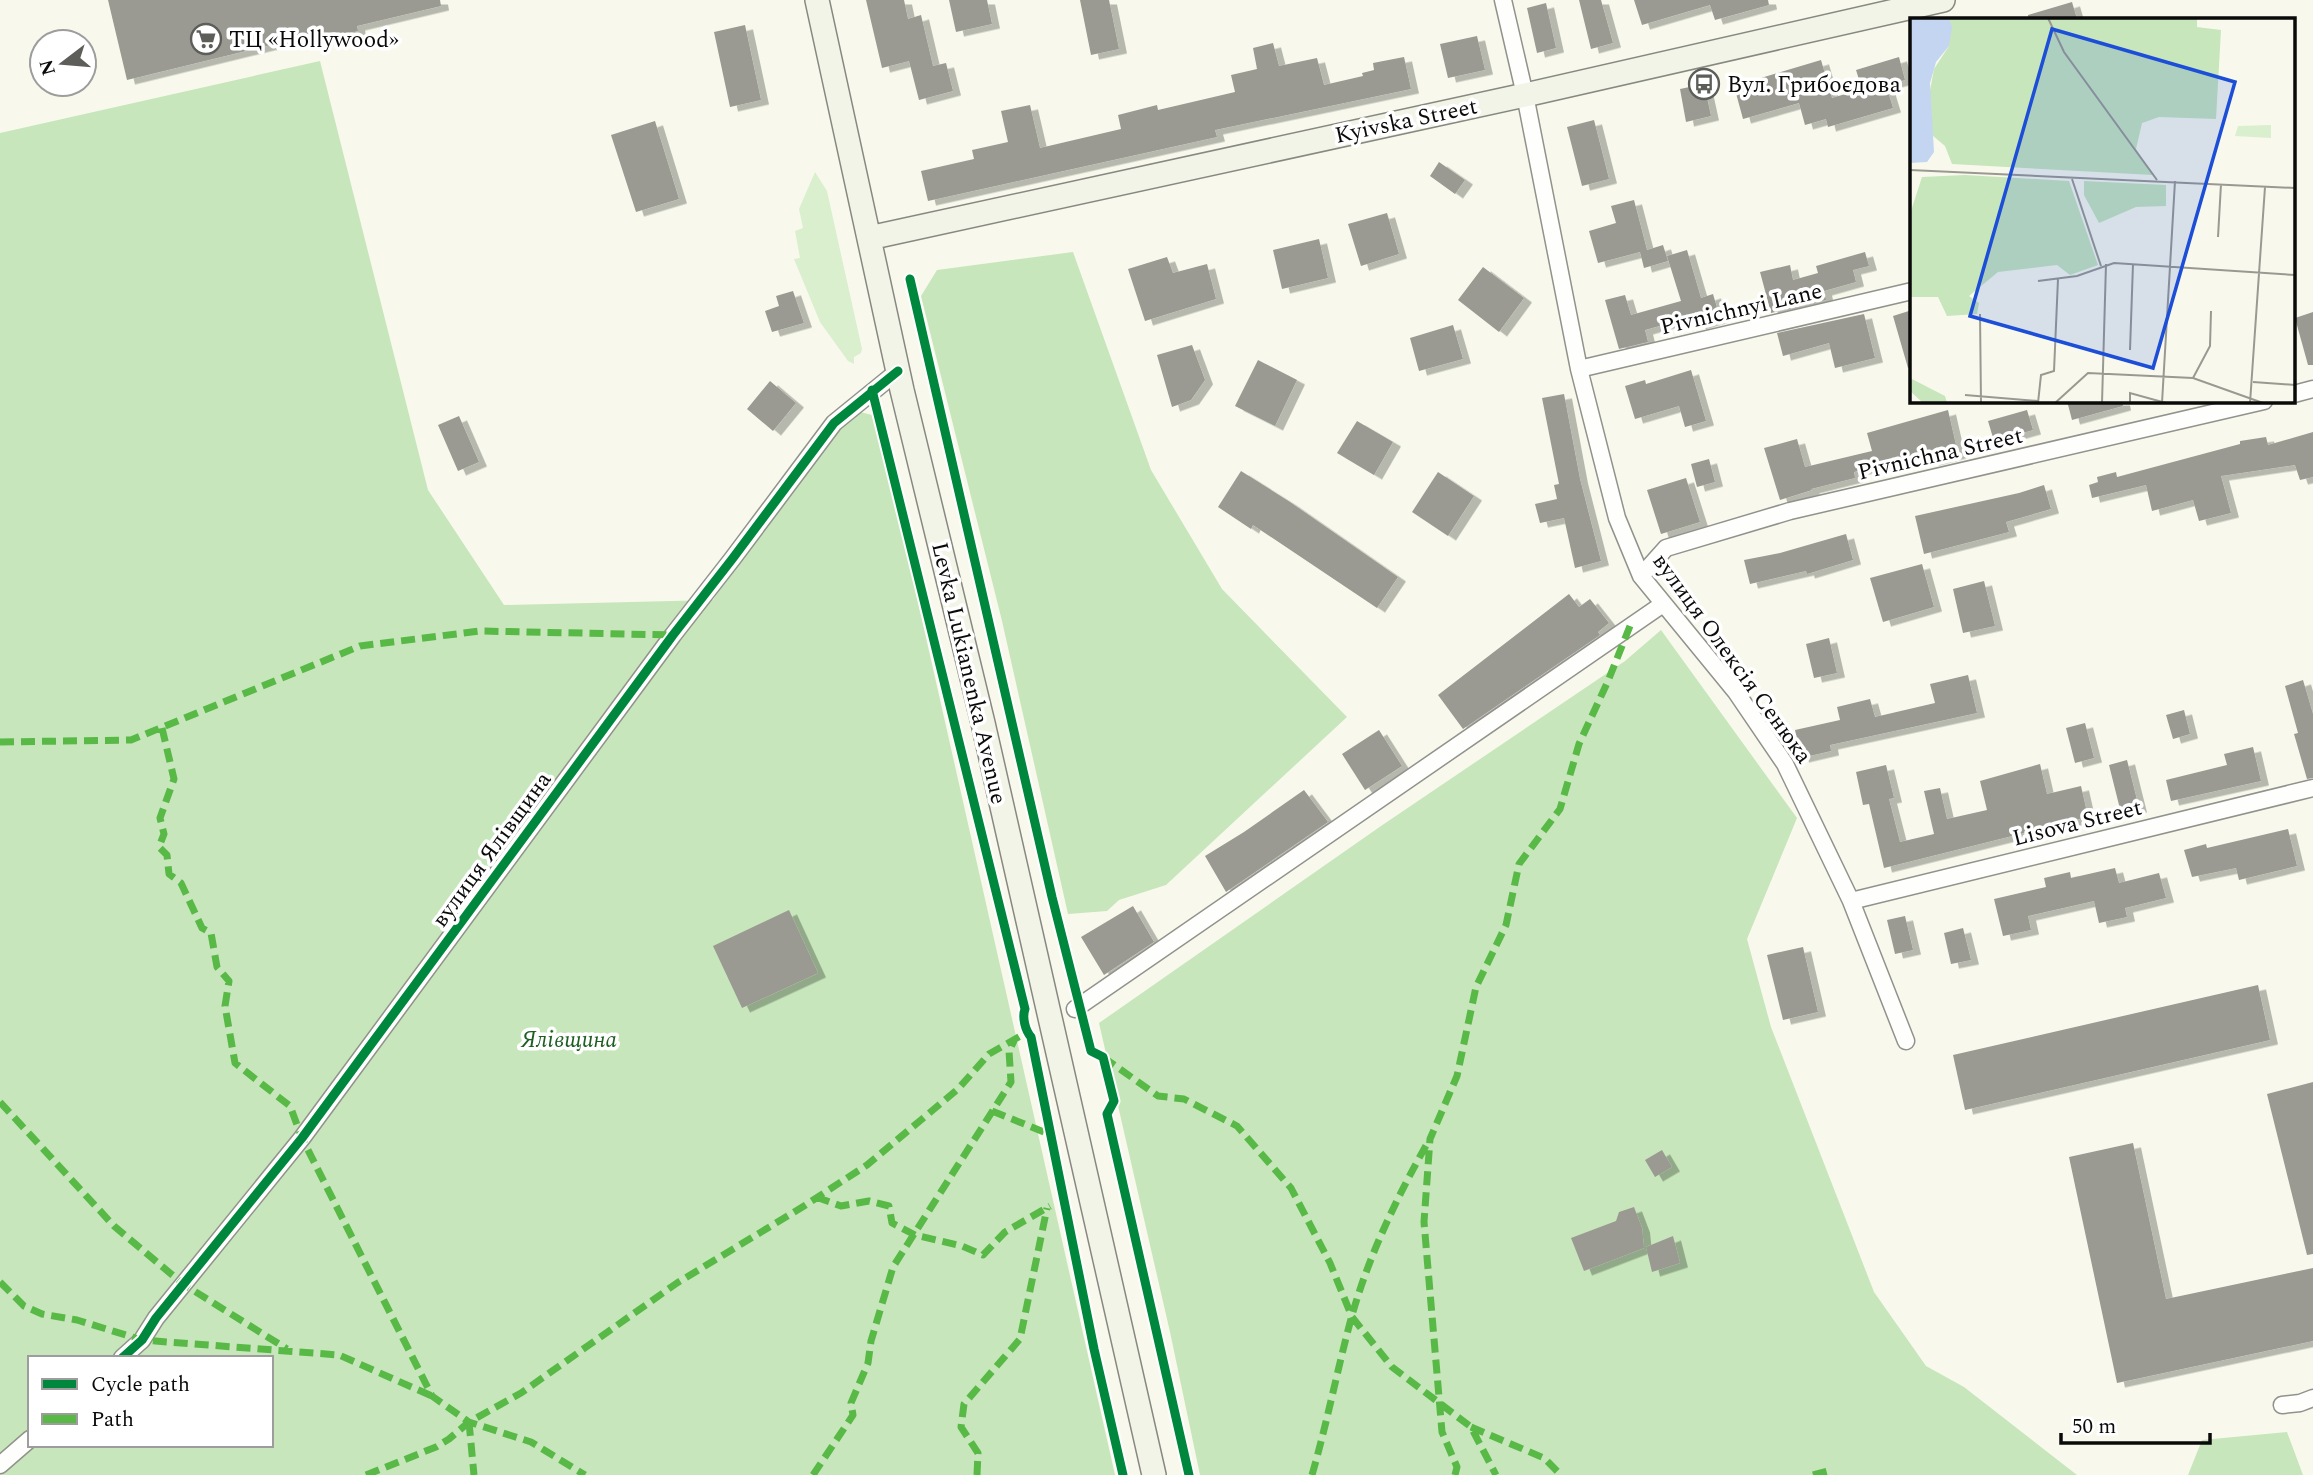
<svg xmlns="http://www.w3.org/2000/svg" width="2313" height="1475" viewBox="0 0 2313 1475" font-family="Spectral,serif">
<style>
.green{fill:#d9efcd}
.forest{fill:#c7e6bb;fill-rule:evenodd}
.building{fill:#9a9a93;filter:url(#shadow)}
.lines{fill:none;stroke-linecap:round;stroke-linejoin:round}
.street-casing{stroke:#91928c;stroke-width:19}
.secondary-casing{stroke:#888882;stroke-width:26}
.street{stroke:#fefefc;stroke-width:16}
.secondary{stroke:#f2f4e7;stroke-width:23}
.quiet{stroke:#58b947;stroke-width:7;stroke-dasharray:14 7;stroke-linecap:butt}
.cycleway-casing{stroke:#fff;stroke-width:13}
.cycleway{stroke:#00873e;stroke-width:9}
.labels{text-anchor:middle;stroke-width:7;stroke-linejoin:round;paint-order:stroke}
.poi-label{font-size:23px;fill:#0a0a0a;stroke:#fff;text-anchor:start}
.street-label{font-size:23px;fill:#0a0a0a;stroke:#fff}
.park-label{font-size:23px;font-style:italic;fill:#1e5e22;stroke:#fff}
.inset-road{fill:none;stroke:#999992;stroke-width:2}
.view{fill:#1d4ed8;fill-opacity:0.15;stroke:#1d4ed8;stroke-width:3.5}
.inset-edge{fill:none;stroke:#0a0a0a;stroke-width:3.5}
</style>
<defs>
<filter id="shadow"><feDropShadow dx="8" dy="4.5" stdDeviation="0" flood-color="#0004"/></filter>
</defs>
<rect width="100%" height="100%" fill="#f8f9ec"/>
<path class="green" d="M815,172L827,191L862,349L861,353L854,357V364L848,361L820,322L794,259L800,258L795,231L803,228L799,209Z"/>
<path class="forest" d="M320,61L428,490L504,605L713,600L748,545L852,410L876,416L1115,1475H0V133ZM30,1358H271V1445H30Z
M1073,252L1151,470L1222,589L1347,717L1166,885L1119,900L1107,911L1068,914L1002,621L921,296L937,270Z
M1661,630L1797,818L1747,939L1771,1027L1874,1292L1926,1366L1964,1387L2077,1475H1200L1170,1332L1099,1023L1381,826L1625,661Z
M2287,1432L2303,1475H2188L2202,1440Z"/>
<path class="building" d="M108,0H440L441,6L357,26L358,31L305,44L303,37L127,80Z
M866,0H904L908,19L921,15L933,66L946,63L953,91L919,100L909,61L882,68Z
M949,0H987L992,24L956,32Z
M1080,0H1109L1119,49L1091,55Z
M1579,0H1601L1613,43L1591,49Z
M1634,0H1768L1769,5L1715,20L1710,5L1642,25Z
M2072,2L2077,19H2028V15Z
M1546,3L1556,48L1537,53L1527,8Z
M745,25L761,100L730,107L714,32Z
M1477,36L1485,70L1448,78L1440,44Z
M1273,43L1279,66L1317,58L1324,85L1363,76L1362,73L1374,70L1373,63L1404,57L1411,89L1215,130L1217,137L928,201L921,171L974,159L972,150L1008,142L1001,111L1030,105L1040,148L1121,129L1118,115L1157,105L1158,110L1235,92L1231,75L1257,69L1253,48Z
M1899,57L1905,80L1886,85L1893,108L1828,127L1826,119L1805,125L1799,103L1743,119L1734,86L1821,60L1832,98L1862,89L1856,70Z
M1704,84L1711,116L1686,122L1680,89Z
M1594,120L1609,179L1582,186L1567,127Z
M655,121L679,199L636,212L611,135Z
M1439,162L1465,180L1455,194L1430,176Z
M1634,200L1647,250L1663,245L1668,261L1644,268L1640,252L1598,263L1589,231L1616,223L1611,206Z
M1387,213L1399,254L1361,266L1348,224Z
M1319,239L1328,278L1282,289L1273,250Z
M1687,250L1701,298L1713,294L1720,318L1698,325L1695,316L1645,330L1648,342L1619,349L1605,300L1625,295L1631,315L1681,301L1667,256Z
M1865,252L1869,266L1853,270L1856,282L1824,291L1826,300L1771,313L1760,272L1790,265L1793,280L1818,273L1816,266Z
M1167,257L1173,273L1207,264L1216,299L1145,321L1128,269Z
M1483,267L1524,298L1499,332L1458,300Z
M793,291L804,323L772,332L765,311L779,306L776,296Z
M1912,310V367L1908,368L1893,316Z
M2313,312V365H2308L2295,318Z
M1864,314L1875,358L1835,368L1829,343L1783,356L1777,333Z
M1453,325L1463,359L1419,371L1410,338Z
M1192,345L1205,380L1191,400L1172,407L1157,355Z
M1258,360L1297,380L1275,426L1235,406Z
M1691,370L1706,421L1685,427L1679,406L1635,419L1625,386L1645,380L1646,384Z
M770,381L796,403L773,431L747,409Z
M1564,394L1580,479L1601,561L1575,568L1564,518L1540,523L1535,504L1557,499L1554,485L1559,484L1542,398Z
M2067,401H2122L2123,406L2072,420Z
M1948,410L1958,454L1931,461L1928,451L1854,472L1855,478L1811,489L1812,490L1780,500L1764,448L1797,439L1805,467L1872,451L1867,433Z
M2027,410L2033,430L1994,441L1988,421Z
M459,416L479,462L458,471L438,425Z
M1357,421L1393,442L1374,475L1337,453Z
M2313,432V477L2300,480L2295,465L2221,476L2231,513L2199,521L2193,500L2152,511L2146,485L2092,498L2089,485L2098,482L2097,477L2116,472L2117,477L2240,444V441L2266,437L2268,445Z
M1709,459L1715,482L1697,487L1691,464Z
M1241,471L1290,502L1398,577L1377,608L1253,525L1251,529L1218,507Z
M1438,472L1474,496L1448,536L1412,512Z
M1686,478L1700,522L1661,534L1647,490Z
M2044,485L2051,509L2006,522L2009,532L1924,554L1915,516L2019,493Z
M1846,534L1853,560L1807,574L1806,571L1750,584L1744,560L1780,553Z
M1922,564L1934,607L1883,622L1870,578Z
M1984,581L1995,626L1963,633L1953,589Z
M1569,594L1579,607L1590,599L1609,623L1598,632L1600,635L1463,729L1438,695Z
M1829,638L1837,673L1814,678L1806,644Z
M1968,675L1977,713L1830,745L1831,751L1801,758L1795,730L1840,720L1837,707L1870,699L1875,717L1935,703L1930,684Z
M2303,680L2313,714V778L2307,779L2294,734L2298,733L2285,686Z
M2184,710L2190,734L2173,739L2166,715Z
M2085,723L2094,758L2075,763L2066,728Z
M1379,730L1402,766L1365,790L1342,754Z
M2253,747L2261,781L2171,801L2166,780L2227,765L2224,754Z
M2127,760L2139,808L2121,813L2109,765Z
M2040,764L2047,794L2081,786L2088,817L1884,868L1869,804L1863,805L1856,772L1886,765L1894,798L1889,799L1900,842L1934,834L1924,791L1940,788L1947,819L1987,810L1980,781Z
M1304,790L1328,822L1226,892L1205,856L1244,832Z
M2288,829L2297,866L2239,880L2236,868L2192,877L2184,850L2206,844L2207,848Z
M2115,868L2119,883L2159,873L2166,898L2125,908L2127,917L2099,923L2094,901L2028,916L2031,930L2003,936L1994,899L2046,887L2044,878L2070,872L2071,878Z
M1133,906L1154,942L1104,975L1081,937Z
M789,910L818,973L742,1008L713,946Z
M1905,916L1913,950L1895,954L1887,920Z
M1963,928L1971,960L1951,964L1944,933Z
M1803,947L1818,1012L1783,1020L1767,955Z
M2258,985L2270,1040L1965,1110L1953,1055Z
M2313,1082V1254L2307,1255L2267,1094Z
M2133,1143L2166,1299L2313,1268V1341L2117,1383L2069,1157Z
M1662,1150L1672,1167L1655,1177L1645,1160Z
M1634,1207L1642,1228L1644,1248L1584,1271L1571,1238L1616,1221L1619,1212Z
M1673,1236L1680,1263L1652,1272L1646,1247Z"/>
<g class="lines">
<g class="street-casing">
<path id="street" d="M1503,0L1525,95L1579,369L1617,518L1641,576L1736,692L1785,764L1851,901L1906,1041
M1579,369L1912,291
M2294,394L2313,389
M1641,576L1666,548L1790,511L2264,401
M1851,901L2313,788
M1075,1009L1663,604
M122,1358L142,1340L156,1318L302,1138L673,635L733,558L834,423L898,371
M2282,1405L2300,1403L2313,1398
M0,1465L30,1439"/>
</g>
<g class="secondary-casing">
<path id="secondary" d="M817,0L902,390L983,723L1154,1475
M869,238L1525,95L1943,0"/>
</g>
<use href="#street" class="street"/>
<use href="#secondary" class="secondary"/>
<path class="quiet" d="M162,728L174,779L160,818L164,834L159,847L167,855L169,874L181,883L202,928L211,933L217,967L229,981L225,1006L235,1063L290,1106L302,1138L432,1396L469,1422L531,1442L585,1475
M0,742L131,740L360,646L480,631L673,635
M1103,1057L1158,1096L1184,1099L1237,1126L1291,1188L1330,1263L1352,1317L1392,1367L1471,1427L1496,1475
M0,1102L114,1226L183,1284L287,1349
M992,1111L1054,1136
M816,1197L841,1206L869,1201L889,1206L892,1223L915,1235L962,1246L983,1255L1005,1232L1050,1206
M0,1282L24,1306L42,1314L77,1320L142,1340L339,1355L432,1396
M469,1422L474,1475
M1471,1427L1544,1458L1561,1475
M366,1475L436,1447L449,1439L469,1422L521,1393L677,1283L804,1206L867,1165L958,1089L989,1054L1031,1030
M813,1475L853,1415L851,1403L868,1363L871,1341L893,1267L1011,1082L1009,1051L1015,1039
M977,1475L978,1453L961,1427L964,1404L1020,1339L1047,1208
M1312,1475C1327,1423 1337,1371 1351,1319C1368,1257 1397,1197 1428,1142
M1455,1475L1457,1467L1442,1432L1424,1222L1430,1139L1457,1076L1476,987L1506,925L1519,864L1560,809L1579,744L1608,681L1630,626
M1813,1475L1832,1470"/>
<g class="cycleway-casing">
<path id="cycleway" d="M910,279L1052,897L1091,1051L1103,1057L1114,1101L1107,1114L1189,1475
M872,390L1025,1009C1022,1017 1025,1030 1031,1037L1094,1349L1123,1475
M122,1358L142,1340L156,1318L302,1138L673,635L733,558L834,423L898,371"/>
</g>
<use href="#cycleway" class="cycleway"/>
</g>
<defs>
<g id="supermarket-ring" transform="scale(1.575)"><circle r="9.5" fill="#fff" stroke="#5d5e59" stroke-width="1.5"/><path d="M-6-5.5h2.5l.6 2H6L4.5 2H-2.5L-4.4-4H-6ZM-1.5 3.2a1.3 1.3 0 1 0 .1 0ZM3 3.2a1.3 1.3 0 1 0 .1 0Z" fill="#5d5e59"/></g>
<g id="bus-ring" transform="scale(1.575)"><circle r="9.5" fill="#fff" stroke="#5d5e59" stroke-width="1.5"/><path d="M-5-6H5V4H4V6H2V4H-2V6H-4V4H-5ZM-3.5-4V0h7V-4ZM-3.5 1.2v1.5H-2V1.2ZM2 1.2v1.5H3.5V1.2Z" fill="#5d5e59"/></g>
</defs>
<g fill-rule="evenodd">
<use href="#supermarket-ring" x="206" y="39"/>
<use href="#bus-ring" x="1704" y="84"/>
</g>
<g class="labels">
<g class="poi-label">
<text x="229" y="47">ТЦ «Hollywood»</text>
<text x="1727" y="92">Вул. Грибоєдова</text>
</g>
<g class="street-label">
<text transform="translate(1406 120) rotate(-12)" y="8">Kyivska Street</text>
<text transform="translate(1741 308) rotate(-13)" y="8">Pivnichnyi Lane</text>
<text transform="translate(1940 453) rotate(-13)" y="8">Pivnichna Street</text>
<text transform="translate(1733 658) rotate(54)" y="8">вулиця Олексія Сенюка</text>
<text transform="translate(970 673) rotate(77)" y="8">Levka Lukianenka Avenue</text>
<text transform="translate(2077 822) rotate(-14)" y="8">Lisova Street</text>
<text transform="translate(491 849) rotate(-54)" y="8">вулиця Ялівщина</text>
</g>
<g class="park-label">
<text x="569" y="1047">Ялівщина</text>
</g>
</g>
<g transform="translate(1910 18)">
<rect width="385" height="385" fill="#f8f9ec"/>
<path d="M361,107V120L325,118L328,108Z" fill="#d9efcd"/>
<path d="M39,0H287V9L311,12L306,101L249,99L232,105L226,131L243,157L42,146L35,128L22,117L19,78L24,51L39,28ZM55,157L159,163L188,247L160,257L147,247L88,254L59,278L69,285L67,296L37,298L28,279H0V196L12,159ZM174,163L256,167V188L226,189L189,205L174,177ZM0,360L35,378L37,385H13L0,373Z" fill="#c7e6bb"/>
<path d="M0,0H39L42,9L39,28L26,44L20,65L24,134L17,144L0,145Z" fill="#c4d5f1"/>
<path class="inset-road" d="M138,0L154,34L247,162M0,152L385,170M162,161L191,248M308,219L311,166M128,263L167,258L204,245L385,257M70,296L71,385M220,332L223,246M283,360L300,328L301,293M343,364L385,367M55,377L128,383M128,385L131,357L144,353L148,261M145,385L178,355L283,360L353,385M192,385L196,246M220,385V375L256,385M252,385L265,163M340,385L355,169"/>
<path class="view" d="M142,11L325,64L243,350L60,298Z"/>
<rect width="385" height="385" class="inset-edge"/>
</g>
<rect x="28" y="1356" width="245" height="91" fill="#ffffff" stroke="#9d9d9d" stroke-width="2"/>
<rect x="42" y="1379" width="35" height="10" fill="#00873e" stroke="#9d9d9d" stroke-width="2"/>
<text x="91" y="1391" font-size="21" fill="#0a0a0a">Cycle path</text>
<rect x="42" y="1414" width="35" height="10" fill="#58b947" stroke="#9d9d9d" stroke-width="2"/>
<text x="91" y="1426" font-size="21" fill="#0a0a0a">Path</text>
<g transform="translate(63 63) rotate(254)"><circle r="33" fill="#ffffff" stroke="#9d9d9d" stroke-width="2"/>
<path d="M0-5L12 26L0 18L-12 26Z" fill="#5d5e59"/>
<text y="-10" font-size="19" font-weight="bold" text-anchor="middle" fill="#0a0a0a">N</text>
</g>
<path d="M2061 1433v10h149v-10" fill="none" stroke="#0a0a0a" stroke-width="3.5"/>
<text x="2072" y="1433" font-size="21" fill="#0a0a0a" stroke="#ffffff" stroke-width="5" paint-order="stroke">50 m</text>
</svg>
